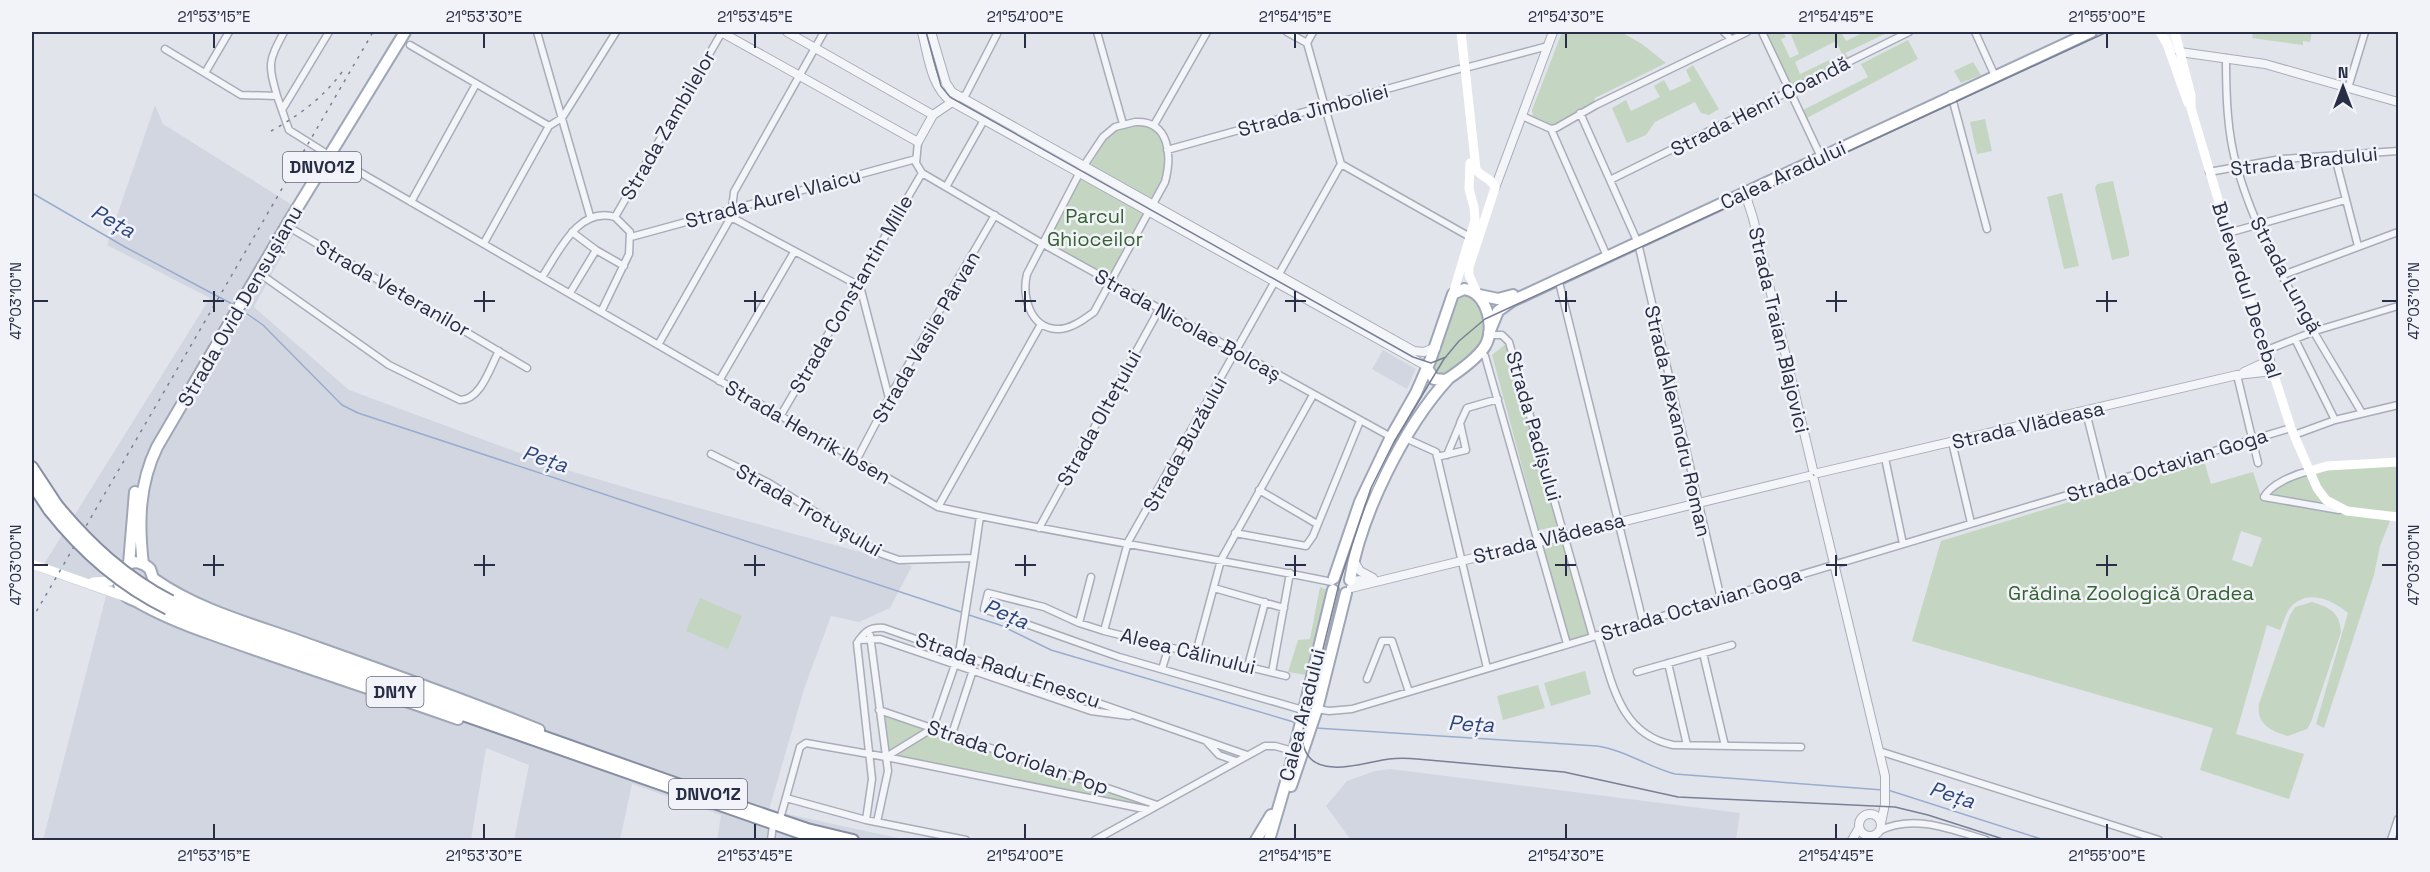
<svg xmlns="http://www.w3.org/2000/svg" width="2430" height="872" viewBox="0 0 2430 872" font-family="'Space Grotesk',sans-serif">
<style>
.built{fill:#d2d6e0}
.green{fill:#c4d6c1;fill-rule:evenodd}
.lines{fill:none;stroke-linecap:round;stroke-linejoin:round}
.stream{stroke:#99accf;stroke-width:1.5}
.minor-casing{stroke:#a9adb9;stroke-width:9}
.tertiary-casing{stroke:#a9adb9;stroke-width:10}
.primary-casing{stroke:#9fa6b8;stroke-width:14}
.trunk-casing{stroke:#878ea3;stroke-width:14}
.minor{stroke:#f4f5f9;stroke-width:6}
.tertiary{stroke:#f4f5f9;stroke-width:8}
.secondary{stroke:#fff;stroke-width:9}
.primary{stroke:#fff;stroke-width:10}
.trunk{stroke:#fff;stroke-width:10}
.tram{stroke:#798096;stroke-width:1.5}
.rail{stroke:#798096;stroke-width:1.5;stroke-dasharray:3 6;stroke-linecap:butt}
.trunk-bridge-casing{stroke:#878ea3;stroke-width:14;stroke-linecap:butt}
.trunk-bridge{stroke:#fff;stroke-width:10}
.ticks{fill:none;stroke:#272e45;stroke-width:2}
.labels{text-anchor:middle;stroke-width:5;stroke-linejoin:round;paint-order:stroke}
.shield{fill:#f1f3f8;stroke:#64697b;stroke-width:1.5}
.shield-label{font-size:18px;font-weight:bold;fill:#272e45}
.street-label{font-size:20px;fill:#272e45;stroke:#f1f3f8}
.park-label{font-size:20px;fill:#366233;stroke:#f1f3f8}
.water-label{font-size:21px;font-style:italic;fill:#2d477d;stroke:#f1f3f8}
.neatline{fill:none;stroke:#272e45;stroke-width:2}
.ticks-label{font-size:15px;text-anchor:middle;fill:#272e45}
</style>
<rect width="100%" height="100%" fill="#e1e4eb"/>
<path class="built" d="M155,105L163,124L305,213L254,307L349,390L560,468L651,495L912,566L890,608L859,622L831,616L804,689L769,810L907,840H717L721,815L632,784L620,840H514L529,765L486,748L471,840H43L106,596L39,572L210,298L107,245Z
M1383,350L1416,369L1407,389L1372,369Z
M1390,769L1740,813L1736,840H1351L1326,806L1347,781L1375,771Z"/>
<path class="green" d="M1562,32H1621L1642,44L1666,63L1595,98L1594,104L1553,126L1533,117L1532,110Z
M1762,32H1783L1786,37L1781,39L1790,58L1799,54L1791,35L1797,32H1841L1846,41L1865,32H1889L1845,53L1851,60L1791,91ZM1836,41L1842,54L1800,74L1795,62Z
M2253,32H2312L2310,42L2303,41V45L2252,38Z
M1908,40L1918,59L1807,118L1803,110L1868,77L1861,64Z
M1973,62L1981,75L1961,83L1954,71Z
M1693,65L1719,109L1709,115L1701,113L1695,102L1655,122L1646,135L1627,143L1612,108L1626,100L1631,111L1660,97L1654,86L1664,80L1670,91L1691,81L1686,70Z
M1985,119L1992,151L1977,154L1970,122Z
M1135,125L1154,127C1174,153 1166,175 1152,202L1089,167L1108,136L1115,130Z
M1080,173L1150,213L1111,281L1043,244Z
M2113,181L2129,251V256L2112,260L2095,188L2097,184Z
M2062,193L2079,266L2064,269L2047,197Z
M1461,295C1487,295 1488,329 1479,346L1445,375H1438L1433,371L1432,365L1458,297Z
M1507,343L1559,526L1539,530L1492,355Z
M2204,461L2211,484L2253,472L2263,502L2264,497L2297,474L2398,462V517L2392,516L2380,546L2374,575L2324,728L2316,724L2348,613C2332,600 2307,588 2290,608C2286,613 2283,624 2280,630L2267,625L2236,734L2304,754L2289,799L2200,770L2213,728L1912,641L1941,541ZM2241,531L2262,538L2252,567L2232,560Z
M1565,534L1593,637L1567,644L1538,541Z
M1320,587L1328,590L1313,676L1288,672L1298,640L1310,639Z
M700,598L742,616L728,649L686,631Z
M2312,602C2329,607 2340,612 2341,632L2311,722L2307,729L2288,736C2271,731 2256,724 2259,704L2290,615L2295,607Z
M1585,671L1591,694L1551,706L1544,683Z
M1538,685L1545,708L1503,720L1497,696Z
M879,710L1157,805L1149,810L886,757Z"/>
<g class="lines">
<path class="stream" d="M32,193L125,247L234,305
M243,311L263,325L342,405L358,413L961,612
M969,615L1000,625L1051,650L1297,723
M1316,728L1597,746C1625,750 1648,767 1675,774L1883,790
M1888,790L2044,840"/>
<g class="minor-casing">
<path id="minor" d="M537,32L590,216
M1097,32L1123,124
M1287,32L1307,43L1341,164L1470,237
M1724,32L1731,39
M1762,32L1821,157
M1975,32L1995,76
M1307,43L1313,32
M410,45L549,126
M165,49L241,95L277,96L289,130L324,152
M2226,58C2226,94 2227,133 2237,167C2261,253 2317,336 2362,413
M1465,68L1548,46
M205,73L229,32
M2348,88L2365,32
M1951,94L1987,229
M277,96C268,63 268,62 284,32
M961,97L966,94L998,32
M282,110L329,32
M1580,113L1638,243L1721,599
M1522,116L1551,129L1556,128L1596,105L1747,32
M1135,122C1170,120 1172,156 1165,182L1094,312C1083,320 1070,330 1056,329C1029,327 1022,295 1027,274L1081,170L1103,137L1115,127Z
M1154,125L1207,32
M1551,129L1606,254
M918,142L916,163L922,173L1043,244L1391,437
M1167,150L1459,69
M330,155L938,507C1069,536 1201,555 1332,582
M2335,157L2358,246
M2209,172L2281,159L2398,151
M1610,180L1909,32
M946,187L984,120
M411,202L476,84
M615,217L722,32
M731,217L856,284L861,290L889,398
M287,226L527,368
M572,232L596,250L624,266
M2228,233L2345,200
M631,237L916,159
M484,243L549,126L562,118L616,32
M259,273L389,365L460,400C481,400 490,367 499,351
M2283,275L2398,232
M542,277C559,252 578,206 615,217L630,232L629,254L601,312
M1558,278L1643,622
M570,293L596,250
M1489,335H1502L1509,342L1593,637
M2295,339L2335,420
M658,345L731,217L734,192L824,32
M2267,350L2315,331L2398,306
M1480,353L1485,356L1567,644
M2237,375L2258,463
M719,381L794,252
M2086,412L2104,484
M781,415L922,173
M2294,435L2335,420L2398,405
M1405,438L1436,452L1487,668
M1952,442L1971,523
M711,454L769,483L882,554L899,560L974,558L980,516
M1447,455L1460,424
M1437,457L1466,450L1460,423L1467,408L1498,399
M1885,458L1903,544
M857,459L889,398L995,215
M2310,471C2295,474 2271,484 2264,497L2339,510
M1259,490L1317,524
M938,507L1041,324
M1039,528L1160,308
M1235,533L1306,546L1313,536L1360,421
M1214,588L1284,608
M1079,623L1091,577
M1104,631L1128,542L1341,164
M870,635L888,771L877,822
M1597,635C1612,680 1618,734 1673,745L1801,747
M859,640L880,639L1091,711L1129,716
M1196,653L1221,560L1313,395
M1703,653L1725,746
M1668,663L1687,745
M1248,666L1265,602
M1162,669L1169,646
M1272,672L1290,573
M1637,672L1732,645
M1286,676L1104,631L1079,623L1044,607L988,593L984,609L1119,657L1303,710
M1367,679L1382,641H1392L1409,692
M1317,709L1329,711L1352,709L2291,428
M879,710L1157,805
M933,728L959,653L974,558
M952,734L973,670
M1207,742L1219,755L1236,761
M1879,751L2159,840
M886,757L933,728
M786,798L866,820L966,840
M780,819L800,747L806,743L886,757L1149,810
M866,820L872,779L857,643C865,631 870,627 884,628L1247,755
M1879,831C1914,814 1950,829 1986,840
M771,840L773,825
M1095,840L1265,746H1275L1293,751
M2391,840L2398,819"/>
</g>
<g class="tertiary-casing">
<path id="tertiary" d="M721,32L918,142L933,115L955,100
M787,32L933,115
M922,32C928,55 931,88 952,102L1428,367
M931,32L946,83L952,92L1414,351L1424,352L1436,347
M2165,32L2173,46L2180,52L2265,64L2398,102
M1495,188L1553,32
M1744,190L1753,218L1813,470
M2244,372L2270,360
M1818,473L2237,375L2273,371
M1814,480L1885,776V804L1881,823
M1354,561L1360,571L1373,578
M1351,581L1373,579
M1351,588L1809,476
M1859 825a11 11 0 1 1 22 0a11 11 0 1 1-22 0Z
M1852,840L1859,828"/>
</g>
<g class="primary-casing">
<path id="primary" d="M1479,295L1498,299L1513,295
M1489,333L1498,311L1512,301L2091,32
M129,564L135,492
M143,564C138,523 139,484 157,447L288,223L405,32
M1334,578L1360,502L1391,437L1416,393L1430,361L1453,294L1464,289C1487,292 1496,328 1485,346C1477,359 1458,372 1446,380L1434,379L1427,368
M154,579C198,610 252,624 302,642C381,670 461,698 539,730
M1350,580C1360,516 1404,427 1448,379
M134,600L148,596L155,584L150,569C144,563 134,559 126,566C117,572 117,587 124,594C127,598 131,599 136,601C160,615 185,625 211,634C293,664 376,690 458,719
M1291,786L1317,709L1346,593
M1256,840L1271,815
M1269,840L1289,772L1333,590"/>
</g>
<g class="trunk-casing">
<path id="trunk" d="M32,467L57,505
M32,484L49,510
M171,601L225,624L754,811L807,829L853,840
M168,609L203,624L820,840"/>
</g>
<use href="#minor" class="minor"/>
<use href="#tertiary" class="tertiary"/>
<path class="secondary" d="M1461,32L1476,169C1481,178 1492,177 1495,188L1469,267V275L1477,293
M2160,32L2167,44L2188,103
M2175,32L2191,95V108L2228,233L2291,428L2317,488L2326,500L2347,511L2398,517
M1453,294L1475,220L1474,207L1469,189L1470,163
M2310,471L2327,466L2398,462
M32,564L126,597
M93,582L110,581L120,574"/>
<use href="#primary" class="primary"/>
<use href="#trunk" class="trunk"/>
<path class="tram" d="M926,32L941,86L950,97L1413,357L1431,363L1446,357
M2006,840L1928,815L1895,807L1678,797L1564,772L1417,759C1407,758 1398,758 1389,759C1360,763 1303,785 1302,734L1339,584L1371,488L1394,442L1444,359L1459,341L1485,319L2107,32"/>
<path class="rail" d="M271,131C298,116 323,98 342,72
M32,619L373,32"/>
<g class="trunk-bridge-casing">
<path id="trunk-bridge" d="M57,505C90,545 125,577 171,601
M49,510C82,552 119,585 168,609"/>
</g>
<use href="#trunk-bridge" class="trunk-bridge"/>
</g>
<path class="ticks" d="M214,33V48M484,33V48M755,33V48M1025,33V48M1295,33V48M1566,33V48M1836,33V48M2107,33V48M214,291V312M484,291V312M755,291V312M1025,291V312M1295,291V312M1566,291V312M1836,291V312M2107,291V312M33,301H48M203,301H224M474,301H495M744,301H765M1015,301H1036M1285,301H1306M1555,301H1576M1826,301H1847M2096,301H2117M2382,301H2397M214,555V576M484,555V576M755,555V576M1025,555V576M1295,555V576M1566,555V576M1836,555V576M2107,555V576M33,565H48M203,565H224M474,565H495M744,565H765M1015,565H1036M1285,565H1306M1555,565H1576M1826,565H1847M2096,565H2117M2382,565H2397M214,824V839M484,824V839M755,824V839M1025,824V839M1295,824V839M1566,824V839M1836,824V839M2107,824V839"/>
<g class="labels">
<g class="shield">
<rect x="283" y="152" width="78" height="30" rx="4.5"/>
<rect x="366.5" y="677" width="57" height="30" rx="4.5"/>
<rect x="669" y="779" width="78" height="30" rx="4.5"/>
</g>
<g class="shield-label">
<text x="322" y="173">DNVO1Z</text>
<text x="395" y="698">DN1Y</text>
<text x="708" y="800">DNVO1Z</text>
</g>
<g class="street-label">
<text transform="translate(1760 106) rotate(-27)" y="7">Strada Henri Coandă</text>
<text transform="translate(1313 110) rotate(-15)" y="7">Strada Jimboliei</text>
<text transform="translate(668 125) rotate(-60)" y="7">Strada Zambilelor</text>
<text transform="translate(2304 161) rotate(-6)" y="7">Strada Bradului</text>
<text transform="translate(1783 175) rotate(-25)" y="7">Calea Aradului</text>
<text transform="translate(773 198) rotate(-15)" y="7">Strada Aurel Vlaicu</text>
<text transform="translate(2286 275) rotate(62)" y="7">Strada Lungă</text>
<text transform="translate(393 288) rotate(30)" y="7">Strada Veteranilor</text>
<text transform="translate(2247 290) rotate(72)" y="7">Bulevardul Decebal</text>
<text transform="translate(851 294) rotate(-60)" y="7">Strada Constantin Mille</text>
<text transform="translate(240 306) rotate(-60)" y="7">Strada Ovid Densușianu</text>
<text transform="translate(1188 325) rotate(29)" y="7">Strada Nicolae Bolcaș</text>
<text transform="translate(1779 330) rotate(77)" y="7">Strada Traian Blajovici</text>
<text transform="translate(926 337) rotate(-60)" y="7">Strada Vasile Pârvan</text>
<text transform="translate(1099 418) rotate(-61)" y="7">Strada Oltețului</text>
<text transform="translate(1678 421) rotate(77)" y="7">Strada Alexandru Roman</text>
<text transform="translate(2028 425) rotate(-13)" y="7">Strada Vlădeasa</text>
<text transform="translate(1534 426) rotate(74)" y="7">Strada Padișului</text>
<text transform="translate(808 432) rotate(30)" y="7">Strada Henrik Ibsen</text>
<text transform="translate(1185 444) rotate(-61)" y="7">Strada Buzăului</text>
<text transform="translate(2167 465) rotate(-17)" y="7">Strada Octavian Goga</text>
<text transform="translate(809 510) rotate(30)" y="7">Strada Trotușului</text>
<text transform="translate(1549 538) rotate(-14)" y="7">Strada Vlădeasa</text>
<text transform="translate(1701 604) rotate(-17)" y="7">Strada Octavian Goga</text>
<text transform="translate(1188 651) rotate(14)" y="7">Aleea Călinului</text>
<text transform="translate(1008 670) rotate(19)" y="7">Strada Radu Enescu</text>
<text transform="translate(1302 715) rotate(-76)" y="7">Calea Aradului</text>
<text transform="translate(1018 757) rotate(19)" y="7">Strada Coriolan Pop</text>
</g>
<g class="park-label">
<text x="1095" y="223">Parcul<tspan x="1095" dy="23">Ghioceilor</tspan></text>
<text x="2131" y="600">Grădina Zoologică Oradea</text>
</g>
<g class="water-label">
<text transform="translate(113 221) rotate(29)" y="7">Peța</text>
<text transform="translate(545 459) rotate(18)" y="7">Peța</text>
<text transform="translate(1006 614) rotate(23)" y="7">Peța</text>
<text transform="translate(1471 724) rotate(3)" y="7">Peța</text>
<text transform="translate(1952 795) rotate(18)" y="7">Peța</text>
</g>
</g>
<rect width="2430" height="872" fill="none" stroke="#f1f3f8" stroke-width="66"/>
<g transform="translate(2343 87)" stroke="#f1f3f8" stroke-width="4.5" paint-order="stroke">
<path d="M0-4.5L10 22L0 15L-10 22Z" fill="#272e45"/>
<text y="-9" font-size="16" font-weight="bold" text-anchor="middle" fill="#272e45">N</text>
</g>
<rect x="33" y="33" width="2364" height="806" class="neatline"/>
<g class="ticks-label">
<text x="214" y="22">21°53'15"E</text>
<text x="484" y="22">21°53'30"E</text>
<text x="755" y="22">21°53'45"E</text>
<text x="1025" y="22">21°54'00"E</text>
<text x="1295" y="22">21°54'15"E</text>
<text x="1566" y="22">21°54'30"E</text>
<text x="1836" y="22">21°54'45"E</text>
<text x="2107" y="22">21°55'00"E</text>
<text transform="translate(16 301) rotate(-90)" y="5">47°03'10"N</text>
<text transform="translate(2414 301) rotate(-90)" y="5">47°03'10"N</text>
<text transform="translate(16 565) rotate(-90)" y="5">47°03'00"N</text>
<text transform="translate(2414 565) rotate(-90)" y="5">47°03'00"N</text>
<text x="214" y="861">21°53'15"E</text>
<text x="484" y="861">21°53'30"E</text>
<text x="755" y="861">21°53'45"E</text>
<text x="1025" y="861">21°54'00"E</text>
<text x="1295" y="861">21°54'15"E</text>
<text x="1566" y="861">21°54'30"E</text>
<text x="1836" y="861">21°54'45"E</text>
<text x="2107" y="861">21°55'00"E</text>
</g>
</svg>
